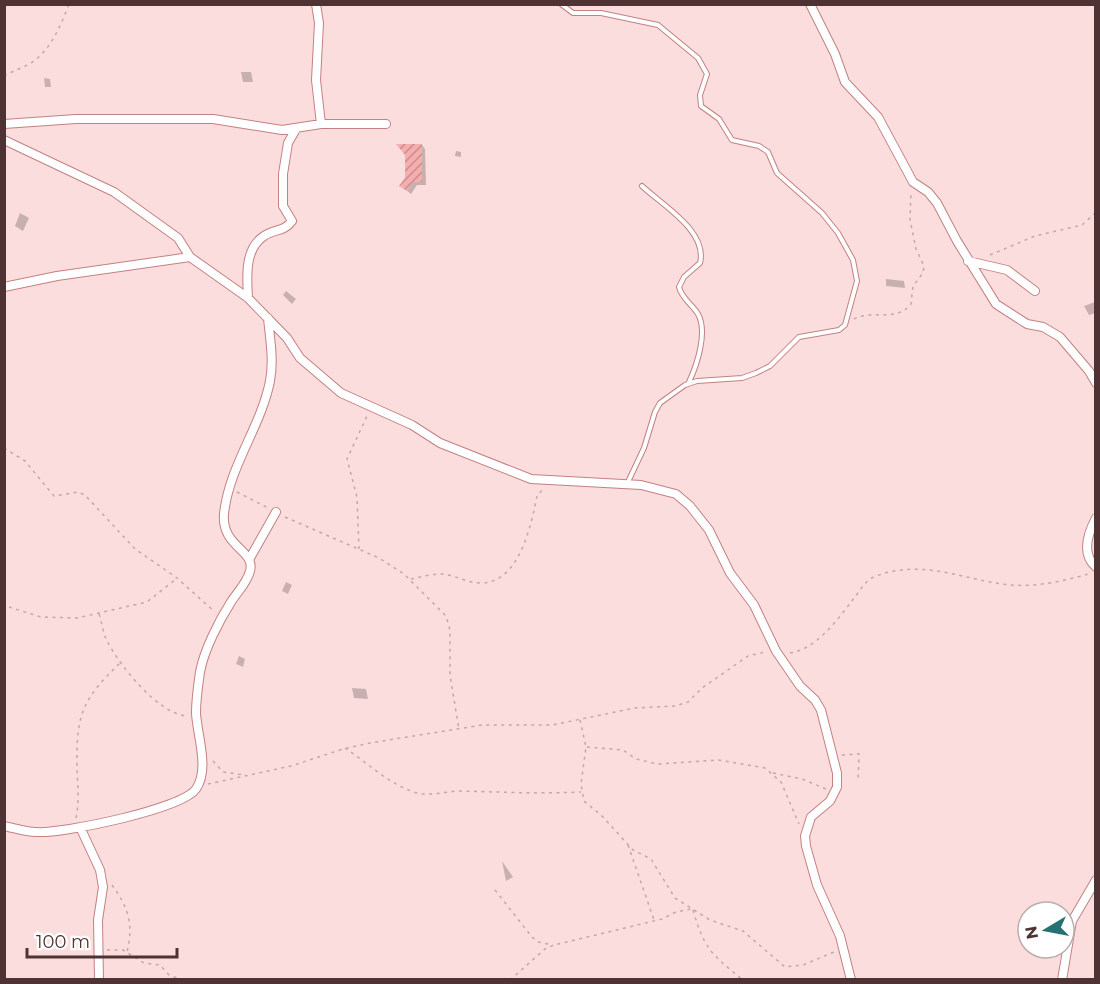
<svg xmlns="http://www.w3.org/2000/svg" width="1100" height="984" viewBox="0 0 1100 984" font-family="Montserrat,sans-serif">
<style>
.shadow{fill:#0003}
.building{fill:url(#building-hatch)}
.lines{fill:none;stroke-linecap:round;stroke-linejoin:round}
.lane-casing{stroke:#c38182;stroke-width:6}
.street-casing{stroke:#c38182;stroke-width:10}
.path{stroke:#c4a7a7;stroke-width:1.5;stroke-dasharray:3 4.5;stroke-linecap:butt}
.lane{stroke:#fff;stroke-width:4}
.street{stroke:#fff;stroke-width:8}
</style>
<defs>
<pattern id="building-hatch" width="6" height="6" patternUnits="userSpaceOnUse" patternTransform="scale(1.5)"><rect width="6" height="6" fill="#f5adae"/><path d="M-1 1l2-2M0 6l6-6M5 7l2-2" fill="none" stroke="#c98d8e"/></pattern>
</defs>
<rect width="100%" height="100%" fill="#fbdddd"/>
<path class="shadow" d="M241,72H251L253,82H243Z
M44,78L50,79L51,87H45Z
M422,145L425,149L426,185H417L411,194L401,186Z
M456,151L461,152V157L455,156Z
M20,213L29,218L23,231L15,226Z
M886,279L904,281L905,288L886,286Z
M286,291L296,299L292,304L283,295Z
M1095,302L1096,313L1089,315L1084,306Z
M286,582L292,585L288,594L282,591Z
M239,656L245,659L243,667L236,664Z
M352,688L366,689L368,699L354,698Z
M502,861L513,877L506,881Z"/>
<path class="building" d="M396,144H422V182H413L407,191L399,186L405,178V155Z"/>
<g class="lines">
<g class="lane-casing">
<path id="lane" d="M561,4L573,13H601L658,25L698,58L707,74L700,95L701,106L719,119L732,140L759,146L768,152L777,173L822,213L838,233L853,260L857,281L845,325L839,330L799,337L770,366L756,373L742,378L697,381L685,385L660,403L655,412L644,448L627,484
M642,186C662,205 708,231 700,263L684,277L679,287C682,299 692,304 698,314C708,332 697,365 689,382"/>
</g>
<g class="street-casing">
<path id="street" d="M316,4L319,23L316,80L321,124
M810,4L835,54L845,82L878,117L913,182L928,192L937,203L957,241L996,304L1027,324L1043,327L1060,337L1089,371L1096,383
M4,124L76,119H213L282,130L321,124H386
M4,140L114,192L178,238L190,257
M968,261L1007,270L1035,291
M4,287L57,276L190,257L248,298L287,338L300,358L341,393L412,425L440,443L531,479L641,485L676,494L690,506L709,530L730,573L754,605L776,651L800,686L815,700L821,710L837,773V787L830,801L811,817L805,836L806,846L817,885L840,936L851,980
M248,298C247,278 244,249 264,236C274,229 284,232 292,221L283,206V174L288,143L296,129
M1096,518C1088,533 1081,554 1096,567
M250,558L276,512
M4,826C14,828 25,832 36,832C62,834 182,809 196,789C210,769 197,735 196,713C196,699 198,686 200,672C204,650 219,621 231,602C238,591 247,583 250,571C256,550 221,547 224,514C229,466 261,427 270,381C274,360 270,339 268,318
M80,827L100,870L103,887L98,920L99,980
M1062,980L1072,921L1096,880"/>
</g>
<path class="path" d="M4,76C14,70 26,67 34,61C52,47 61,25 69,4
M990,255L1035,236L1082,225L1096,212
M854,319C872,309 896,323 911,304L913,286L923,273L924,266L916,249L910,220L911,192
M4,448L25,461L54,496L78,492L85,495L135,549L177,578L215,612
M237,492L268,508
M285,517L379,558L404,574L446,616L450,630V675L459,730
M359,549L357,497L347,459L367,416
M411,579C422,577 437,572 448,575C459,577 468,583 480,583C519,584 531,526 537,496L543,489
M9,607L41,617L77,618L147,602L176,579
M99,614C102,623 103,633 107,641C120,666 158,714 187,716
M790,653C817,649 838,619 854,598C861,590 865,580 876,576C925,558 965,581 1011,585C1036,587 1065,581 1088,574
M580,720L586,747L581,784L584,801L602,816L633,850L651,859L675,898L710,920L743,931L785,967L803,965L834,952
M587,747L623,750L636,759L657,764L718,760L765,768L781,782L799,824
M345,748C366,762 387,782 411,791C429,798 443,791 461,791C501,792 541,794 581,792
M842,755L859,754L858,782
M213,761L223,772L244,775
M773,773L802,779L826,789
M208,784L291,766L343,749L370,743L482,725H552L635,708L675,706L688,702L702,688L748,656L765,652
M76,818C80,799 77,782 77,763C76,711 85,697 122,661
M628,845L654,920
M112,885C128,907 134,924 127,952
M495,890L532,937L538,942L553,945
M693,910C704,949 712,955 743,980
M107,950H123L144,963L160,965L169,975L183,980
M510,980L545,949L554,945L662,919L676,912L691,909"/>
<use href="#lane" class="lane"/>
<use href="#street" class="street"/>
</g>
<rect width="1100" height="984" fill="none" stroke="#4f3233" stroke-width="12"/>
<g transform="translate(1046 930) rotate(260)"><circle r="28" fill="#ffffff" stroke="#b9adad" stroke-width="1.5"/>
<path d="M0-4.5L10 22L0 15L-10 22Z" fill="#267173"/>
<text y="-9" font-size="16" font-weight="bold" text-anchor="middle" fill="#4f3233">N</text>
</g>
<path d="M27 948v9h150v-9" fill="none" stroke="#4f3233" stroke-width="3"/>
<text x="36" y="948" font-size="18" fill="#4f3233" stroke="#ffffff" stroke-width="4.5" paint-order="stroke">100 m</text>
</svg>
